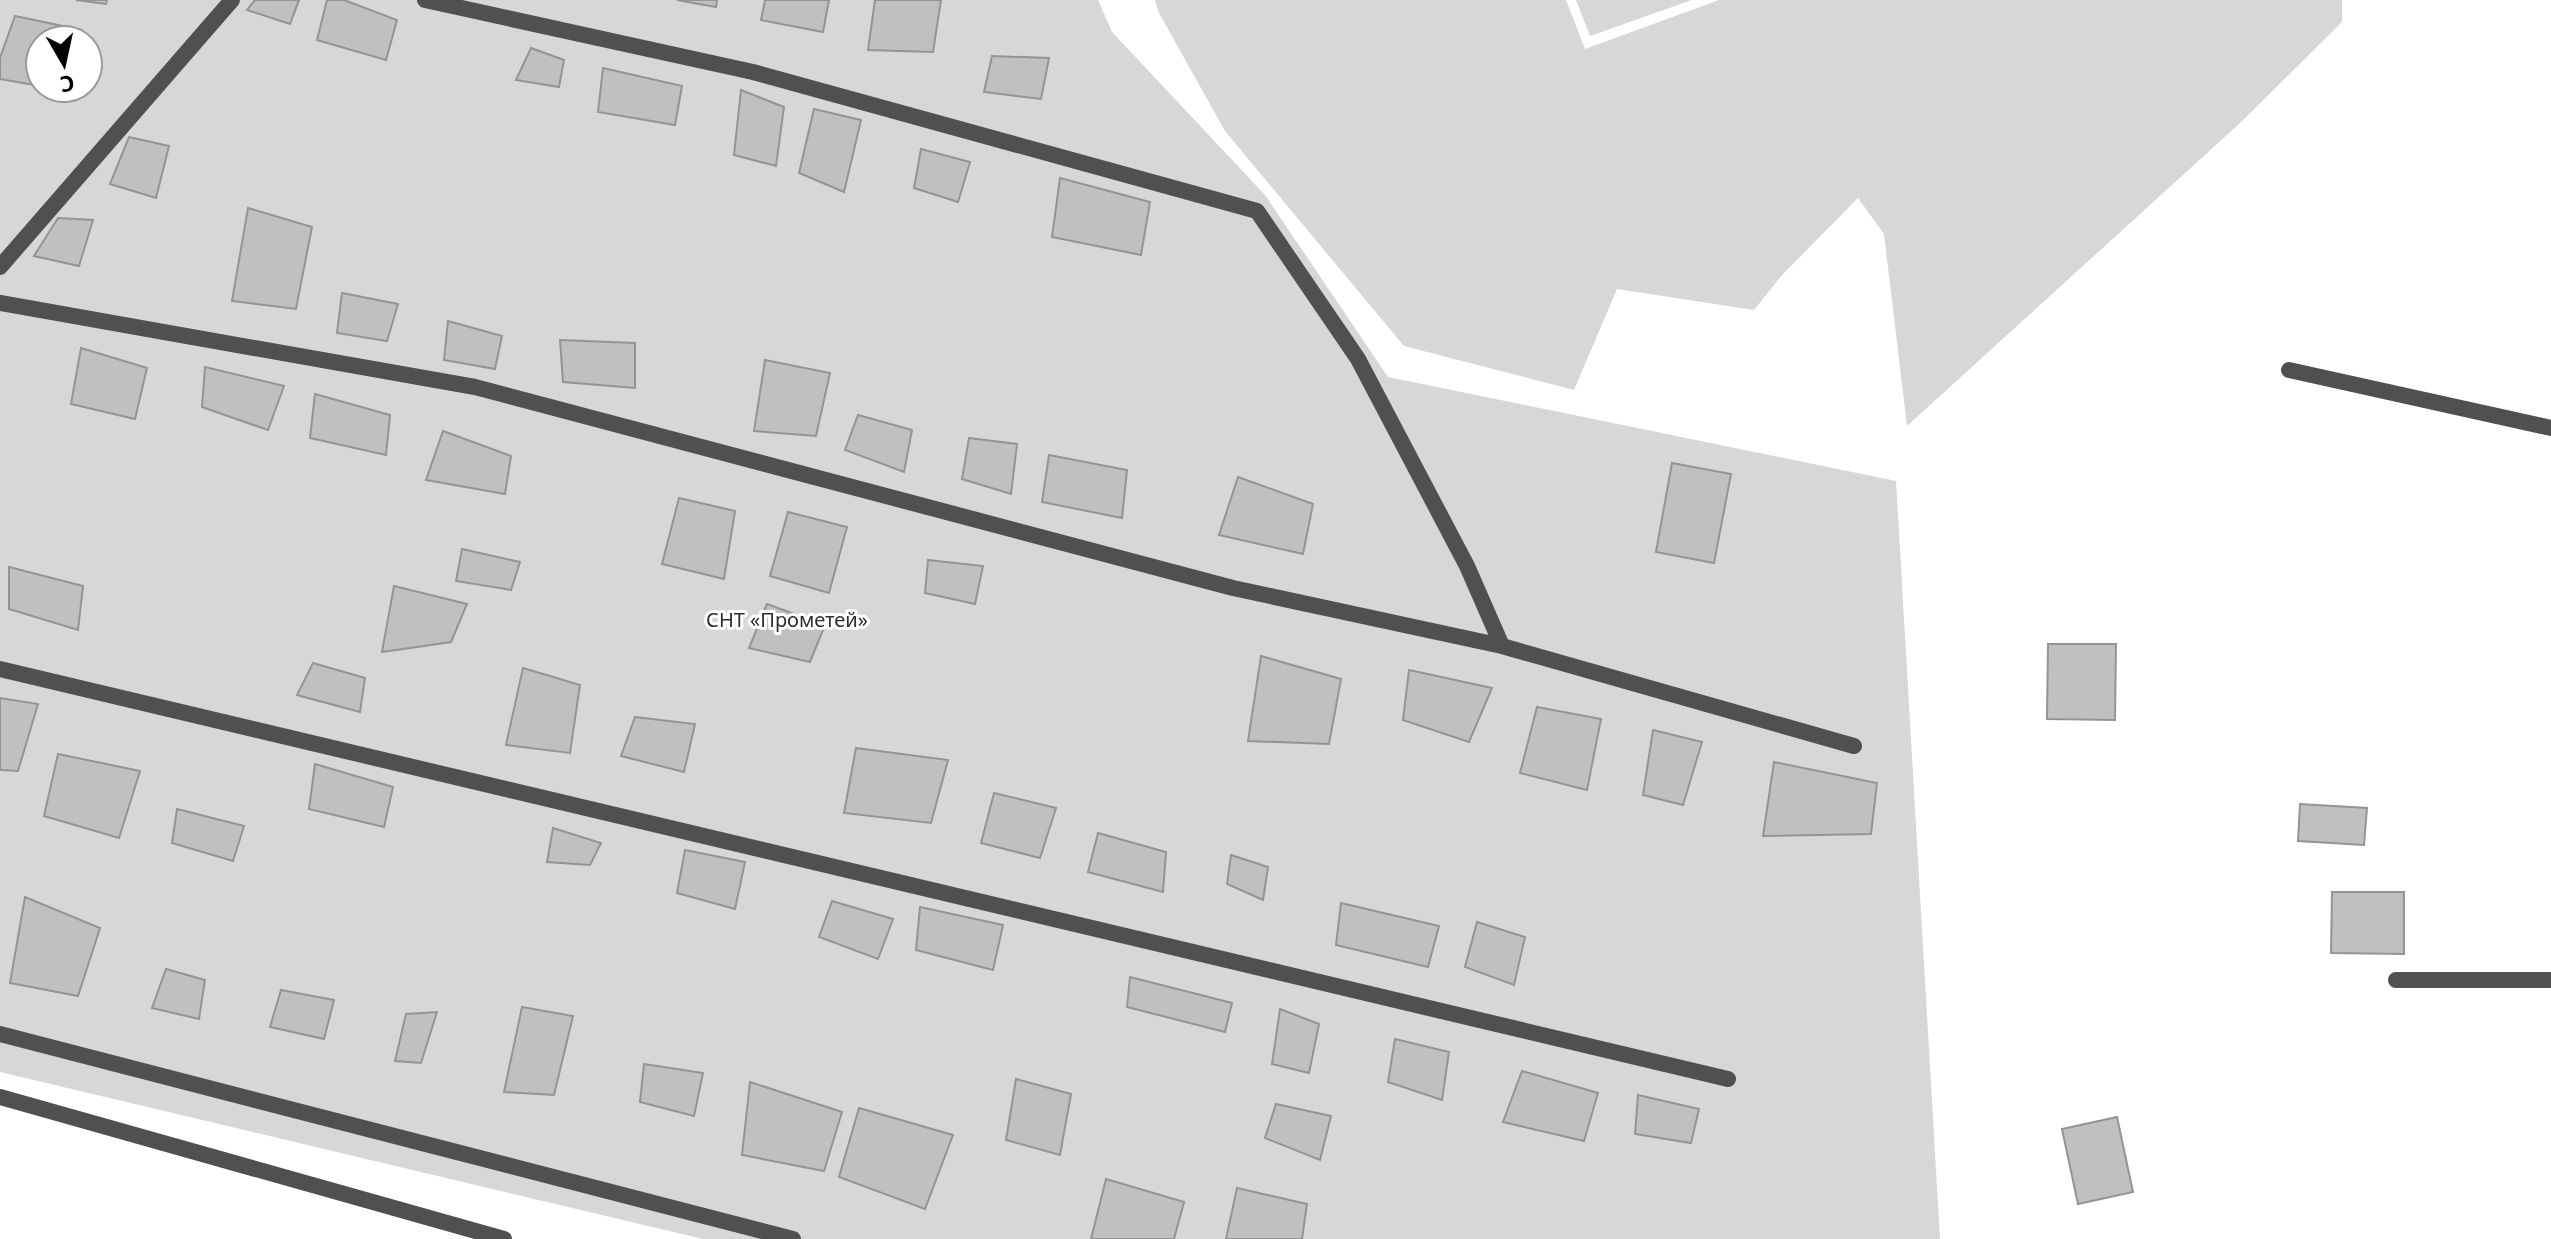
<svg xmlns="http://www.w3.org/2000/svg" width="2551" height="1239" viewBox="0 0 2551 1239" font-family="'Noto Sans',sans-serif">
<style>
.green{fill:#d7d7d7;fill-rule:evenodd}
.building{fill:#c0c0c0;stroke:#949494;stroke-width:2}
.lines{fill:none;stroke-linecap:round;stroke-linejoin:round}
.street{stroke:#505050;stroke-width:16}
.labels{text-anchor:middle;stroke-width:6;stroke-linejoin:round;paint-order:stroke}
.park-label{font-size:20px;fill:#2e2e2e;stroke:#fff}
</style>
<rect width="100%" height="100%" fill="#fff"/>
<path class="green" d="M0,0H1098L1112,32L1265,195L1388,377L1896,481L1940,1239H703L0,1072ZM40,40H88V88H40Z
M1155,0H1566L1585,49L1719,0H2342V22L2239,124L1907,426L1884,234L1858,198L1782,275L1754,310L1617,289L1574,390L1404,346L1225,131L1159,13Z
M1576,0H1692L1590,36Z"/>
<path class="building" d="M76,0H107L106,4Z
M255,0H299L290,24L247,10Z
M327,0H344L397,20L386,60L317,40Z
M677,0H717L716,7Z
M765,0H829L823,32L761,20Z
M875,0H941L933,52L868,50Z
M15,16L82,30L78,40H40V86L0,79V58Z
M531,48L564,60L559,87L516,80Z
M992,56L1049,58L1041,99L984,92Z
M603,68L682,86L675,125L598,112Z
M741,90L784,107L776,166L734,155Z
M814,109L861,120L844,192L799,173Z
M129,137L169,146L156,198L110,184Z
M921,149L970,162L958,202L914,188Z
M1060,178L1150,202L1141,255L1052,237Z
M248,208L312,227L296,309L232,301Z
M58,218L93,220L79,266L34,256Z
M342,293L398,304L387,341L337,333Z
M448,321L502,336L495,369L444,360Z
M560,340L635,343V388L563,382Z
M81,348L147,368L135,419L71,404Z
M765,360L830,373L816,436L754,431Z
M205,367L284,386L268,430L202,407Z
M315,394L390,415L386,455L310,438Z
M858,415L912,430L904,472L845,450Z
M443,431L511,456L505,494L426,480Z
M969,438L1017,444L1011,494L962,479Z
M1049,455L1127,470L1122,518L1042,502Z
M1672,463L1731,474L1714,563L1656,552Z
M1238,477L1313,504L1303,554L1219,535Z
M679,498L735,511L724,579L662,564Z
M788,512L847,527L829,593L770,576Z
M462,549L520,562L511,590L456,581Z
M928,560L983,566L975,604L925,593Z
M9,567L83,586L78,630L9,609Z
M394,586L467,604L451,642L382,652Z
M767,604L825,625L810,662L749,648Z
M2048,644H2116L2115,720L2047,719Z
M1261,656L1341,679L1329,744L1248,741Z
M313,663L365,678L360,712L297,695Z
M523,668L580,685L570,753L506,745Z
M1409,670L1492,688L1469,742L1403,720Z
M0,698L38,704L18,771L0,770Z
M1537,707L1601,719L1587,790L1520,773Z
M635,717L695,724L684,772L621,756Z
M1653,730L1702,742L1683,805L1643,795Z
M856,748L948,760L931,823L844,813Z
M58,754L140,771L119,838L44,816Z
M1774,762L1877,783L1871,834L1763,836Z
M315,764L393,787L384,827L309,809Z
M994,793L1056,808L1040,858L981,843Z
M2300,804L2367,808L2364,845L2298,841Z
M177,809L244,826L233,861L172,843Z
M553,828L601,843L590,865L547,862Z
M1098,833L1166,852L1163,892L1088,872Z
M685,850L745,862L735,909L677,893Z
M1231,855L1268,867L1263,900L1227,884Z
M2332,892H2404V954L2331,953Z
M25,897L100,928L78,996L10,983Z
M832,901L893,919L878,959L819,937Z
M1341,903L1439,926L1428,967L1336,945Z
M920,907L1003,925L993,970L916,950Z
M1477,922L1525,937L1514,985L1465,967Z
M166,969L205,980L199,1019L152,1008Z
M1130,977L1232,1003L1225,1032L1127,1007Z
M281,990L334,1000L324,1039L270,1027Z
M522,1007L573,1016L554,1095L504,1092Z
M1280,1009L1319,1024L1309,1073L1272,1064Z
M437,1012L421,1063L395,1061L406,1014Z
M1395,1039L1449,1052L1442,1100L1388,1082Z
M644,1064L703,1073L694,1116L640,1102Z
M1522,1071L1598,1093L1584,1141L1503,1122Z
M1016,1079L1071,1094L1060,1155L1006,1140Z
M750,1082L842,1112L824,1171L742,1155Z
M1638,1095L1699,1109L1691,1143L1635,1134Z
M1276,1104L1331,1116L1320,1160L1265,1138Z
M859,1108L953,1135L925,1209L839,1177Z
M2117,1117L2133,1192L2078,1204L2062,1129Z
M1106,1179L1184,1202L1174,1239H1091Z
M1237,1188L1307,1204L1302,1239H1226Z"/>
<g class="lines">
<path class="street" d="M425,0L753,72L1257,211L1358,359L1467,566L1502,646
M0,267L232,0
M0,303L475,387L1233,588L1502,646L1854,746
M2289,370L2551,428
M0,669L1728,1079
M2396,980H2551
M0,1034L793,1239
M0,1097L504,1239"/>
</g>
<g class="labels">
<g class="park-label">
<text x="787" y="627">СНТ «Прометей»</text>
</g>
</g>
<g transform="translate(64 64) rotate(171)"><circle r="38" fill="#ffffff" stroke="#999999" stroke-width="2"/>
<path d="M0-6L14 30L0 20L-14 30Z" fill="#000000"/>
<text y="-12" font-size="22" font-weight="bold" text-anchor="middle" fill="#000000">С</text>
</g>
</svg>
